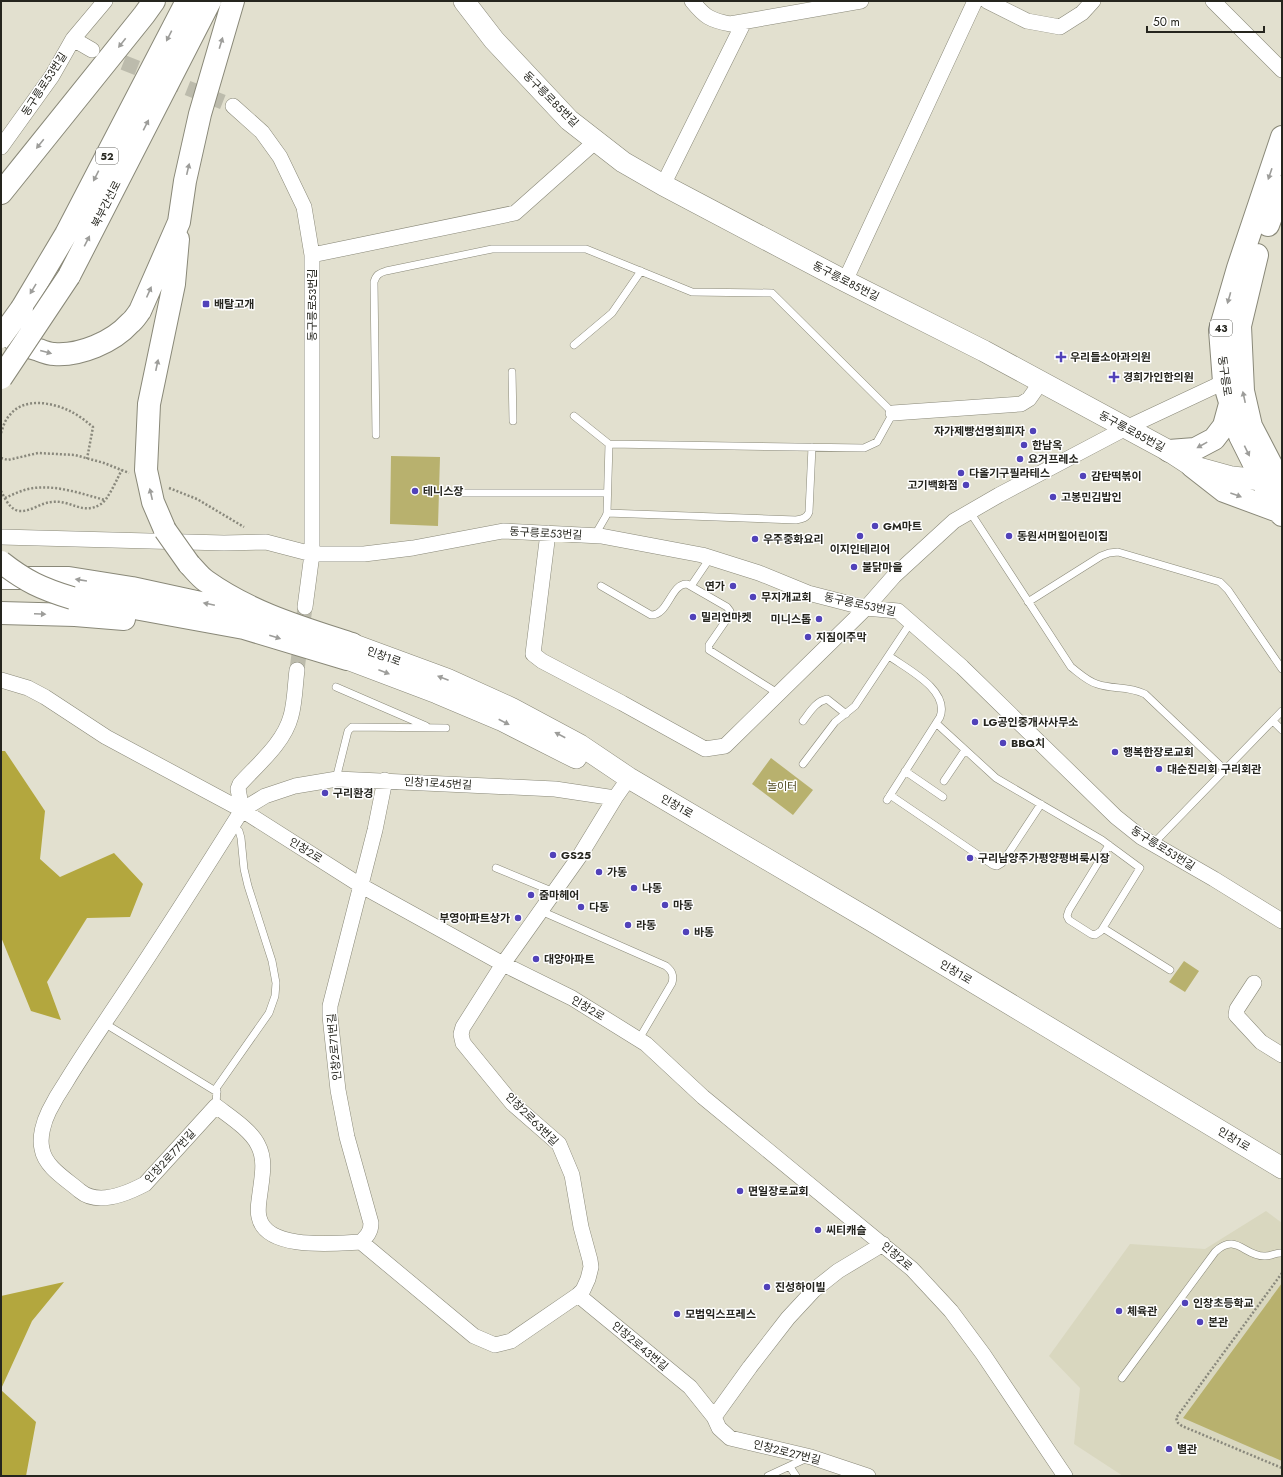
<svg xmlns="http://www.w3.org/2000/svg" width="1283" height="1477" viewBox="0 0 1283 1477" font-family="Jost,'Noto Sans KR',sans-serif">
<style>
.built{fill:#d9d7bf}
.green{fill:#b8b16e}
.forest{fill:#b3a73e}
.lines{fill:none;stroke-linecap:round;stroke-linejoin:round}
.street-tunnel{stroke:#bcbbac;stroke-width:15;stroke-dasharray:15 8;stroke-linecap:butt}
.lane-casing{stroke:#898878;stroke-width:8}
.street-casing{stroke:#898878;stroke-width:16}
.secondary-casing{stroke:#898878;stroke-width:22}
.primary-casing{stroke:#898878;stroke-width:24}
.highway-casing{stroke:#898878;stroke-width:24}
.path{stroke:#89887c;stroke-width:2.5;stroke-dasharray:2 2;stroke-linecap:butt}
.lane{stroke:#fff;stroke-width:7}
.street{stroke:#fff;stroke-width:15}
.secondary{stroke:#fff;stroke-width:21}
.primary{stroke:#fff;stroke-width:22}
.highway{stroke:#fff;stroke-width:22}
.highway-bridge-casing{stroke:#898878;stroke-width:24;stroke-linecap:butt}
.highway-bridge{stroke:#fff;stroke-width:22}
.oneway{fill:#9d9d9a}
.poi-dot{fill:#5142b9;stroke:#fff;stroke-width:1.5}
.labels{text-anchor:middle;stroke-width:3;stroke-linejoin:round;paint-order:stroke}
.shield{fill:#fff;stroke:#666662;stroke-width:1}
.shield-label{font-size:10px;font-weight:bold;fill:#25251e}
.street-label{font-size:11px;fill:#25251e;stroke:#fff}
.poi-label{font-size:11px;font-weight:bold;fill:#25251e;stroke:#fff;text-anchor:start}
.park-label{font-size:11px;fill:#524d23;stroke:#fff}
</style>
<rect width="100%" height="100%" fill="#e2e0cf"/>
<path class="built" d="M1266,1211L1282,1223V1476H1123L1074,1444L1080,1388L1049,1356L1130,1244L1205,1249Z"/>
<path class="green" d="M391,456L440,457L438,526L390,524Z
M771,758L813,790L793,815L752,784Z
M1184,961L1199,971L1185,992L1169,982Z
M1282,1283V1461L1183,1418Z"/>
<path class="forest" d="M1,751H5L45,811L40,859L60,877L114,853L143,884L130,917L87,918L47,982L61,1020L31,1011L1,937Z
M64,1282L32,1321L1,1389V1296Z
M1,1390L36,1422L26,1476H1Z"/>
<g class="lines">
<path class="street-tunnel" d="M102,54L233,106
M297,670L305,607"/>
<g class="lane-casing">
<path id="lane" d="M574,345L612,313L641,271
M512,372L513,421
M376,435L374,282C376,275 379,273 386,271L492,249H586L692,292L772,293L893,413L877,442L864,448L609,444L574,416
M609,444L607,513L796,520C802,519 807,518 809,512L812,447
M462,493H607
M970,512L1071,667C1079,673 1087,681 1097,684C1114,690 1126,685 1145,694L1225,770
M595,535L606,516L607,513
M601,586L651,615C668,616 671,583 687,584L727,607L730,611L729,616L709,645V650L779,694
M691,586L710,558
M1028,602L1101,556L1109,553L1118,552L1220,582L1228,590L1282,669
M336,687L426,726
M803,721C810,712 815,702 827,699L846,714
M1273,721L1282,730
M936,723L996,778L1102,840L1140,868L1101,931L1095,935L1091,934L1069,920L1067,916L1069,910L1109,845
M803,764L835,722L855,706L911,622
M905,771L943,797
M336,779L348,731L352,727L446,728
M944,781L965,750
M890,795L993,865L997,866L1002,863L1041,804
M887,800L940,717C950,690 907,669 889,656
M1153,844L1282,711
M496,868L554,892
M541,911L666,966C672,971 674,975 672,983L639,1039
M1103,928L1170,970
M104,1023L217,1092
M216,1106L217,1087L269,1013L275,996L276,983L272,961L248,886L244,869L241,838L239,831L233,825
M1122,1378L1215,1252C1236,1232 1244,1256 1264,1256C1270,1257 1276,1252 1282,1253
M790,1467L796,1476
M768,1476L807,1458"/>
</g>
<g class="street-casing">
<path id="street" d="M692,1C705,17 710,20 730,24L861,1
M987,1L1027,21L1060,27L1082,13L1093,1
M1213,1L1282,70
M73,39L105,1
M233,106L262,132L280,157L304,207L312,255V554L305,607
M1,147L52,76L73,39L92,50
M663,185L744,22
M312,255L515,213L596,141
M845,281L975,1
M893,413L1021,404L1029,399L1041,382
M548,533L533,654L542,661L622,703L705,749L725,746L866,608L894,576L954,521L999,495L1126,428L1224,382
M1,537L224,543L266,542L312,554H364L413,548L503,531L601,536L702,555L759,573L808,593L866,608L898,611L962,667L1116,817L1141,837L1214,879L1282,921
M1,680L28,688L45,697L106,737L242,810L360,885L503,964L572,998L646,1044L703,1097L912,1269L951,1311L983,1354L1065,1476
M242,810L238,789L240,784C258,764 284,743 291,716C295,702 295,685 297,670
M1254,983L1237,1009L1236,1015L1261,1042L1282,1055
M361,1242C336,1243 266,1251 259,1217C257,1209 259,1201 260,1193C262,1177 266,1160 258,1145C251,1130 229,1116 216,1106L145,1184C128,1193 98,1206 80,1191C66,1179 45,1167 42,1149C39,1137 44,1121 49,1111C54,1101 60,1091 66,1082C83,1054 101,1028 119,1001C161,938 202,874 242,810L265,796L295,786L337,779L555,789L615,798L629,778
M361,1242L474,1336L495,1345L511,1341L578,1295L690,1387L714,1417L719,1428L730,1438L811,1457L868,1476
M361,1242C367,1236 371,1232 371,1223L347,1137L338,1090L330,1016V1006L375,830L385,780
M578,1295L583,1290L588,1279L591,1267L590,1260L581,1227L572,1175L559,1144L512,1103L463,1043L461,1034L463,1027L503,964L579,857L615,798
M714,1417L750,1367L788,1318L814,1290L838,1271L883,1244"/>
</g>
<g class="secondary-casing">
<path id="secondary" d="M464,1L494,40L569,120L623,162L663,185L845,281L984,351L1169,451L1192,466L1232,477L1262,480L1276,474
M352,644L447,679L511,708L580,745L629,778L872,921L1282,1168
M347,659L437,693L501,720L576,758"/>
</g>
<g class="primary-casing">
<path id="primary" d="M1282,137L1238,268L1220,330L1224,382L1240,436L1262,480L1278,511L1282,515
M1268,225L1282,187
M1257,255L1240,326L1243,391L1251,426L1276,474L1282,483
M1169,451L1195,449L1214,439L1224,426L1230,404
M1192,466L1224,491L1278,511"/>
</g>
<g class="highway-casing">
<path id="highway" d="M1,193L144,15L154,1
M69,276L210,1
M22,308L66,234L187,1
M1,327C13,342 21,345 39,350C44,352 49,354 54,354C80,356 113,342 130,323C134,320 137,315 140,311L179,222L185,181L200,114L233,1
M165,530L153,502L146,470L149,404L174,284L178,239
M189,564C195,570 200,577 206,581C251,613 300,627 352,644
M1,578H69L132,588L274,619
M72,598L129,607L244,628L347,659
M1,613L75,615L124,619"/>
</g>
<path class="path" d="M1,433C3,427 5,420 9,416C23,397 51,402 70,411C78,415 86,421 93,427L87,459
M1,458L8,460L38,453L75,455L104,463L129,473
M169,488L197,499L244,527
M1,491C5,498 9,509 19,511C30,512 41,503 51,502C71,499 82,516 101,504C109,499 117,478 122,470
M5,498C14,494 24,489 34,488C58,485 82,494 105,500
M1282,1273L1176,1418L1178,1423L1182,1426L1282,1468"/>
<use href="#lane" class="lane"/>
<use href="#street" class="street"/>
<use href="#secondary" class="secondary"/>
<use href="#primary" class="primary"/>
<use href="#highway" class="highway"/>
<g class="highway-bridge-casing">
<path id="highway-bridge" d="M1,337L22,308
M1,378L69,276
M165,530L189,564
M1,562C25,581 42,589 72,598"/>
</g>
<use href="#highway-bridge" class="highway-bridge"/>
</g>
<defs><path id="oneway-solid" d="M-6-.8H1V-3.2L6.5 0L1 3.2V.8H-6Z"/></defs>
<g class="oneway">
<use href="#oneway-solid" transform="translate(169 36) rotate(117)"/>
<use href="#oneway-solid" transform="translate(122 43) rotate(128)"/>
<use href="#oneway-solid" transform="translate(221 43) rotate(-73)"/>
<use href="#oneway-solid" transform="translate(146 125) rotate(-63)"/>
<use href="#oneway-solid" transform="translate(40 144) rotate(129)"/>
<use href="#oneway-solid" transform="translate(188 169) rotate(-77)"/>
<use href="#oneway-solid" transform="translate(1270 174) rotate(109)"/>
<use href="#oneway-solid" transform="translate(96 176) rotate(117)"/>
<use href="#oneway-solid" transform="translate(87 241) rotate(-63)"/>
<use href="#oneway-solid" transform="translate(33 289) rotate(121)"/>
<use href="#oneway-solid" transform="translate(149 292) rotate(-66)"/>
<use href="#oneway-solid" transform="translate(1229 298) rotate(106)"/>
<use href="#oneway-solid" transform="translate(46 352) rotate(15)"/>
<use href="#oneway-solid" transform="translate(157 365) rotate(-78)"/>
<use href="#oneway-solid" transform="translate(1244 397) rotate(-102)"/>
<use href="#oneway-solid" transform="translate(1202 445) rotate(151)"/>
<use href="#oneway-solid" transform="translate(1247 451) rotate(64)"/>
<use href="#oneway-solid" transform="translate(151 494) rotate(-103)"/>
<use href="#oneway-solid" transform="translate(1236 495) rotate(20)"/>
<use href="#oneway-solid" transform="translate(81 580) rotate(-171)"/>
<use href="#oneway-solid" transform="translate(209 604) rotate(-168)"/>
<use href="#oneway-solid" transform="translate(40 614) rotate(2)"/>
<use href="#oneway-solid" transform="translate(275 637) rotate(17)"/>
<use href="#oneway-solid" transform="translate(384 672) rotate(21)"/>
<use href="#oneway-solid" transform="translate(443 678) rotate(-159)"/>
<use href="#oneway-solid" transform="translate(504 722) rotate(27)"/>
<use href="#oneway-solid" transform="translate(560 735) rotate(-152)"/>
</g>
<g class="poi-dot">
<rect x="202" y="300" width="8" height="8" rx="2"/>
<path d="M1059 351h4v4h4v4h-4v4h-4v-4h-4v-4h4z"/>
<path d="M1112 371h4v4h4v4h-4v4h-4v-4h-4v-4h4z"/>
<circle cx="1033" cy="431" r="4"/>
<circle cx="1024" cy="445" r="4"/>
<circle cx="1020" cy="459" r="4"/>
<circle cx="961" cy="473" r="4"/>
<circle cx="1083" cy="476" r="4"/>
<circle cx="966" cy="485" r="4"/>
<circle cx="415" cy="491" r="4"/>
<circle cx="1053" cy="497" r="4"/>
<circle cx="875" cy="526" r="4"/>
<circle cx="860" cy="536" r="4"/>
<circle cx="1009" cy="536" r="4"/>
<circle cx="755" cy="539" r="4"/>
<circle cx="854" cy="567" r="4"/>
<circle cx="733" cy="586" r="4"/>
<circle cx="753" cy="597" r="4"/>
<circle cx="693" cy="617" r="4"/>
<circle cx="819" cy="619" r="4"/>
<circle cx="808" cy="637" r="4"/>
<circle cx="975" cy="722" r="4"/>
<circle cx="1003" cy="743" r="4"/>
<circle cx="1115" cy="752" r="4"/>
<circle cx="1159" cy="769" r="4"/>
<circle cx="325" cy="793" r="4"/>
<circle cx="553" cy="855" r="4"/>
<circle cx="970" cy="858" r="4"/>
<circle cx="599" cy="872" r="4"/>
<circle cx="634" cy="888" r="4"/>
<circle cx="531" cy="895" r="4"/>
<circle cx="665" cy="905" r="4"/>
<circle cx="581" cy="907" r="4"/>
<circle cx="518" cy="918" r="4"/>
<circle cx="628" cy="925" r="4"/>
<circle cx="686" cy="932" r="4"/>
<circle cx="536" cy="959" r="4"/>
<circle cx="740" cy="1191" r="4"/>
<circle cx="818" cy="1230" r="4"/>
<circle cx="767" cy="1287" r="4"/>
<circle cx="1185" cy="1303" r="4"/>
<circle cx="1119" cy="1311" r="4"/>
<circle cx="677" cy="1314" r="4"/>
<circle cx="1200" cy="1322" r="4"/>
<circle cx="1169" cy="1449" r="4"/>
</g>
<g class="labels">
<g class="shield">
<rect x="96" y="148" width="22" height="16" rx="3"/>
<rect x="1210" y="320" width="22" height="16" rx="3"/>
</g>
<g class="shield-label">
<text x="107" y="160">52</text>
<text x="1221" y="332">43</text>
</g>
<g class="street-label">
<text transform="translate(44 84) rotate(-57)" y="4">동구릉로53번길</text>
<text transform="translate(551 99) rotate(45)" y="4">동구릉로85번길</text>
<text transform="translate(106 204) rotate(-63)" y="4">북부간선로</text>
<text transform="translate(846 281) rotate(27)" y="4">동구릉로85번길</text>
<text transform="translate(312 305) rotate(-90)" y="4">동구릉로53번길</text>
<text transform="translate(1225 376) rotate(82)" y="4">동구릉로</text>
<text transform="translate(1132 431) rotate(28)" y="4">동구릉로85번길</text>
<text transform="translate(546 533) rotate(3)" y="4">동구릉로53번길</text>
<text transform="translate(860 604) rotate(12)" y="4">동구릉로53번길</text>
<text transform="translate(384 656) rotate(20)" y="4">인창1로</text>
<text transform="translate(438 783) rotate(3)" y="4">인창1로45번길</text>
<text transform="translate(677 806) rotate(30)" y="4">인창1로</text>
<text transform="translate(1163 848) rotate(32)" y="4">동구릉로53번길</text>
<text transform="translate(306 850) rotate(32)" y="4">인창2로</text>
<text transform="translate(956 972) rotate(31)" y="4">인창1로</text>
<text transform="translate(588 1008) rotate(31)" y="4">인창2로</text>
<text transform="translate(334 1047) rotate(-95)" y="4">인창2로71번길</text>
<text transform="translate(532 1119) rotate(45)" y="4">인창2로63번길</text>
<text transform="translate(1234 1139) rotate(31)" y="4">인창1로</text>
<text transform="translate(170 1156) rotate(-47)" y="4">인창2로77번길</text>
<text transform="translate(897 1256) rotate(41)" y="4">인창2로</text>
<text transform="translate(640 1346) rotate(40)" y="4">인창2로43번길</text>
<text transform="translate(787 1452) rotate(14)" y="4">인창2로27번길</text>
</g>
<g class="poi-label">
<text x="214" y="308">배탈고개</text>
<text x="1070" y="361">우리들소아과의원</text>
<text x="1123" y="381">경희가인한의원</text>
<text x="1025" y="435" text-anchor="end">자가제빵선명희피자</text>
<text x="1032" y="449">한남옥</text>
<text x="1028" y="463">요거프레소</text>
<text x="969" y="477">다올기구필라테스</text>
<text x="1091" y="480">감탄떡볶이</text>
<text x="958" y="489" text-anchor="end">고기백화점</text>
<text x="423" y="495">테니스장</text>
<text x="1061" y="501">고봉민김밥인</text>
<text x="883" y="530">GM마트</text>
<text x="1017" y="540">동원서머힐어린이집</text>
<text x="763" y="543">우주중화요리</text>
<text x="860" y="553" text-anchor="middle">이지인테리어</text>
<text x="862" y="571">불닭마을</text>
<text x="725" y="590" text-anchor="end">연가</text>
<text x="761" y="601">무지개교회</text>
<text x="701" y="621">밀리언마켓</text>
<text x="811" y="623" text-anchor="end">미니스톱</text>
<text x="816" y="641">지짐이주막</text>
<text x="983" y="726">LG공인중개사사무소</text>
<text x="1011" y="747">BBQ치</text>
<text x="1123" y="756">행복한장로교회</text>
<text x="1167" y="773">대순진리회 구리회관</text>
<text x="333" y="797">구리환경</text>
<text x="561" y="859">GS25</text>
<text x="978" y="862">구리남양주가평양평벼룩시장</text>
<text x="607" y="876">가동</text>
<text x="642" y="892">나동</text>
<text x="539" y="899">줌마헤어</text>
<text x="673" y="909">마동</text>
<text x="589" y="911">다동</text>
<text x="510" y="922" text-anchor="end">부영아파트상가</text>
<text x="636" y="929">라동</text>
<text x="694" y="936">바동</text>
<text x="544" y="963">대양아파트</text>
<text x="748" y="1195">면일장로교회</text>
<text x="826" y="1234">씨티캐슬</text>
<text x="775" y="1291">진성하이빌</text>
<text x="1193" y="1307">인창초등학교</text>
<text x="1127" y="1315">체육관</text>
<text x="685" y="1318">모범익스프레스</text>
<text x="1208" y="1326">본관</text>
<text x="1177" y="1453">별관</text>
</g>
<g class="park-label">
<text x="782" y="790">놀이터</text>
</g>
</g>
<rect width="1283" height="1477" fill="none" stroke="#25251e" stroke-width="4"/>
<path d="M1147 26v6h117v-6" fill="none" stroke="#25251e" stroke-width="2"/>
<text x="1153" y="26" font-size="12" fill="#25251e" stroke="#ffffff" stroke-width="3" paint-order="stroke">50 m</text>
</svg>
